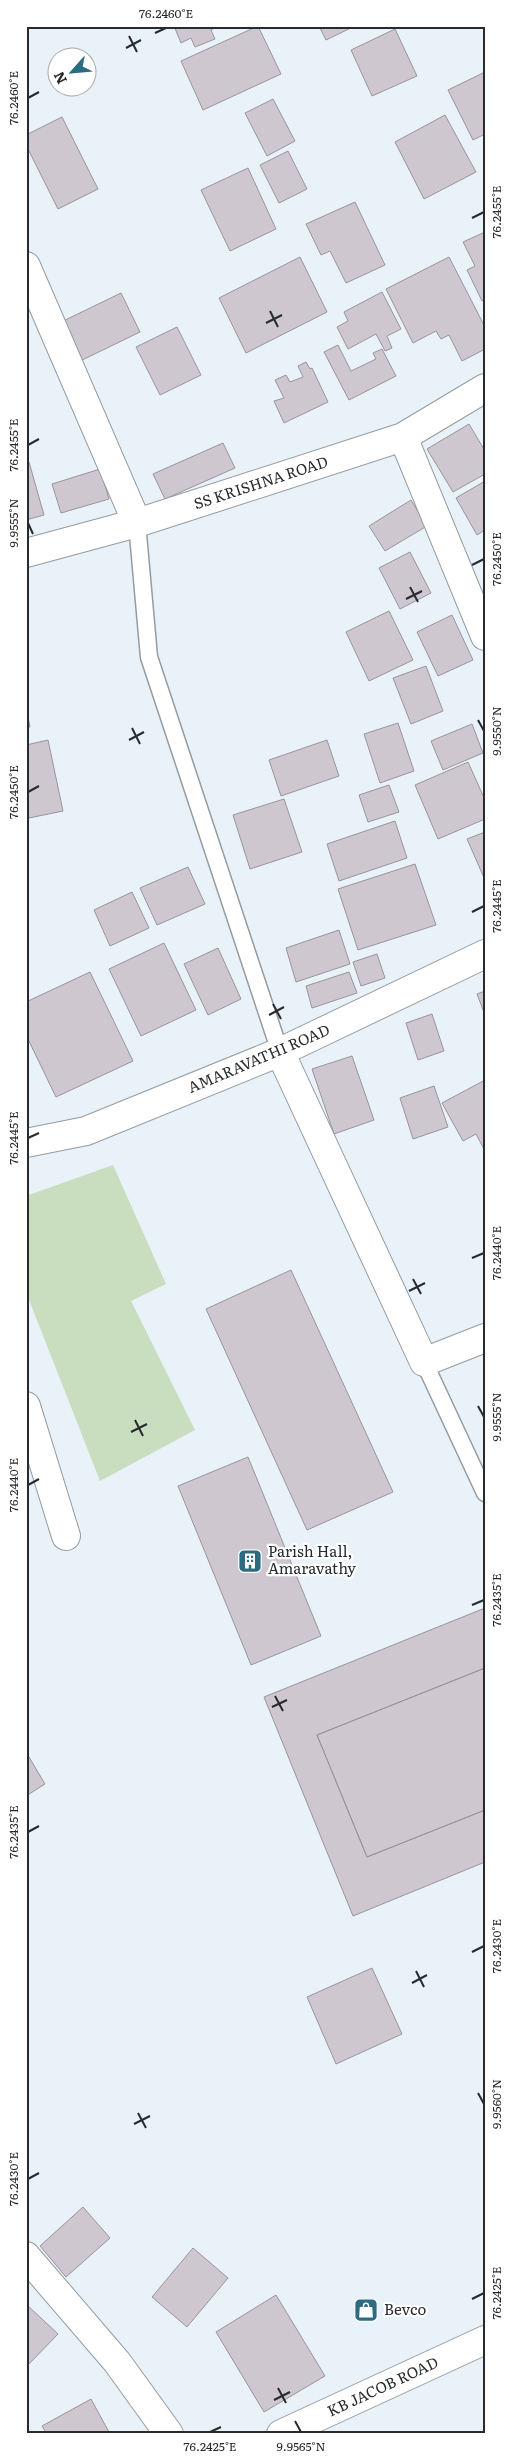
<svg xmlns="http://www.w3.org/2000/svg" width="511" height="2460" viewBox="0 0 511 2460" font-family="Literata,serif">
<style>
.green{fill:#c9ddbf}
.building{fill:#cec7cf;stroke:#9a949b}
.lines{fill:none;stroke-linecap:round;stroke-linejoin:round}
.service-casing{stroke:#949ca2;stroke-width:19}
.minor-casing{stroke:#949ca2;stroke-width:30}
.secondary-casing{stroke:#949ca2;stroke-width:30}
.service{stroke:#fff;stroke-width:16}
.minor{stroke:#fff;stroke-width:28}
.secondary{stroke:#fff;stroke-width:28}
.ticks{fill:none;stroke:#282b2d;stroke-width:2}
.labels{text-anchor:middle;stroke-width:4.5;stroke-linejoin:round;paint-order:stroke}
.street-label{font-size:15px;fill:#282b2d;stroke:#fff}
.poi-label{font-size:15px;fill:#282b2d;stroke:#fff;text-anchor:start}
.neatline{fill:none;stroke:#282b2d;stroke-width:2}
.ticks-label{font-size:12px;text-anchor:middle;fill:#282b2d}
</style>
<rect width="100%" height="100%" fill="#e9f2f8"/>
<path class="green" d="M113,1165L166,1284L131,1301L195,1430L100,1481L26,1292V1196Z"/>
<path class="building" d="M174,26H218L211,30L215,39L195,47L191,38L181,43Z
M258,26L281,74L203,110L181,61Z
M319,26H355L326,40Z
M395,29L417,76L372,96L351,50Z
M485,72V134L473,140L448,90Z
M273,99L295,141L267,156L245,113Z
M445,115L476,172L424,199L395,142Z
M62,117L98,189L58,209L26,145V135Z
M288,151L307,189L279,203L260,165Z
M248,168L276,229L230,251L201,190Z
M355,202L385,265L346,283L330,251L321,255L306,224Z
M485,232V299L482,301L467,270L475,266L463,242Z
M300,257L327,312L246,353L219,298Z
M449,257L485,327V349L462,361L449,335L441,339L436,331L413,343L386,289Z
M382,292L401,329L387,336L392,348L385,351L376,334L348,349L337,327L348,321L344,312Z
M121,293L140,332L76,363L57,324Z
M177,327L201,375L160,395L136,347Z
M338,345L351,371L376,359L373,353L382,349L396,376L349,400L324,352Z
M306,362L310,369L312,368L328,402L284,423L274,401L284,398L275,380L286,375L290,382L303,377L298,366Z
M469,424L485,451V474L453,492L427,449Z
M223,443L235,468L165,499L153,474Z
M26,462H29L44,515L26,520Z
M100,469L109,499L61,513L52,484Z
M485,481V530L477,535L456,498Z
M411,500L427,526L385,551L369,526Z
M410,552L431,593L400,609L379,568Z
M389,611L413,660L369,681L346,632Z
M452,615L473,660L438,676L417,632Z
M426,666L443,711L411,724L393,678Z
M26,707L30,727L26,728Z
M398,723L414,771L380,783L364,734Z
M472,724L483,753L443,770L431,741Z
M48,740L63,811L29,818L26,805V745Z
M327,740L339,776L281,796L269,760Z
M468,762L485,800V819L438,839L415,785Z
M389,785L399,812L368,822L359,795Z
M284,799L302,852L250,869L233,815Z
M395,821L407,858L339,881L327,844Z
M485,832V880L467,839Z
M415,864L436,925L358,950L338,889Z
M188,867L205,904L157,925L140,888Z
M132,892L149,928L110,946L94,910Z
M339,930L350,964L296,982L286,948Z
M164,943L196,1010L141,1036L109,969Z
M218,948L241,999L208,1015L184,964Z
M377,954L385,978L361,986L353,962Z
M90,972L133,1061L56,1097L26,1035V1002Z
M349,972L357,993L312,1008L306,986Z
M485,991V1015L477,994Z
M432,1014L444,1051L418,1060L406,1023Z
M352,1056L374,1120L334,1134L312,1069Z
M485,1080V1151L476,1134L463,1141L442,1103Z
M434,1086L448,1127L413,1139L400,1098Z
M291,1270L393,1492L307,1530L206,1309Z
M248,1457L321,1636L251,1665L178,1486Z
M485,1608V1668L317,1735L367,1857L485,1810V1862L353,1916L264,1697Z
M485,1668V1810L367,1857L317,1735Z
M26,1752L45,1784L26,1796Z
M372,1968L402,2034L336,2064L307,1997Z
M83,2207L110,2238L66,2277L40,2246Z
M193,2248L228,2278L187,2327L152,2297Z
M276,2295L325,2376L264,2412L216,2332Z
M26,2304L58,2334L26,2367Z
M91,2399L110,2434H47L42,2426Z"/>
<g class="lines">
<g class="service-casing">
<path id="service" d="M137,523L149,657L280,1052
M424,1362L485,1493"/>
</g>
<g class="minor-casing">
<path id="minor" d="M26,266L137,523
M403,437L485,636
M26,553L137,523L403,437L485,388
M280,1052L424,1362L485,1338
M26,1406L66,1536
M26,2256L117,2362L169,2434"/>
</g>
<g class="secondary-casing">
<path id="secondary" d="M26,1143L86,1131L280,1052L485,954
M281,2434L485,2340"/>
</g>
<use href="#service" class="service"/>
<use href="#minor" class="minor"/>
<use href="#secondary" class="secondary"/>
</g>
<path class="ticks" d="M155,33L166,28M129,36L137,52M126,48L141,40M28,98L39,92M472,218L484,212M270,311L278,327M266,323L282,315M28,445L39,439M28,523L33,534M472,565L484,559M410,587L418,602M406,599L422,591M478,720L484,731M132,728L140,744M129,740L144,732M28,792L39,786M472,912L484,906M273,1004L281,1019M269,1015L284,1007M28,1138L39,1133M472,1258L484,1253M413,1279L421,1294M409,1291L425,1283M478,1406L484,1417M135,1420L143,1436M131,1432L147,1424M28,1485L39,1479M472,1605L484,1600M275,1696L283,1711M272,1707L287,1700M28,1832L39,1826M472,1952L484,1946M416,1971L424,1987M412,1983L427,1975M478,2093L484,2104M138,2113L146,2128M134,2124L150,2116M28,2179L39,2173M472,2299L484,2293M278,2388L286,2403M274,2400L290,2392M295,2421L301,2432M210,2432L221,2427"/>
<defs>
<g id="building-square" transform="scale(1.25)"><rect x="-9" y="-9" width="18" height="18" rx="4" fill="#2c6b80" stroke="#fff"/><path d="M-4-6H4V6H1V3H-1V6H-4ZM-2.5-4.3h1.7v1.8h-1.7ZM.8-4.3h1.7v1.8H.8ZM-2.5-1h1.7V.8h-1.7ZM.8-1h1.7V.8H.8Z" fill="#fff"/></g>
<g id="shop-square" transform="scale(1.25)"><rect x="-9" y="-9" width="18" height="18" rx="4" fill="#2c6b80" stroke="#fff"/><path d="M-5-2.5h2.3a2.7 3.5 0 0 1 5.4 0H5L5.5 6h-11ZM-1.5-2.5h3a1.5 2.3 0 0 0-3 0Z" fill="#fff"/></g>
</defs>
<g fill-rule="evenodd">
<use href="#building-square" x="250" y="1561"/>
<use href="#shop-square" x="366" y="2310"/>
</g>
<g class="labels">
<g class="street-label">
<text transform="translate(261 483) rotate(-18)" y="5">SS KRISHNA ROAD</text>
<text transform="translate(259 1059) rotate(-23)" y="5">AMARAVATHI ROAD</text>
<text transform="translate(383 2387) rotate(-25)" y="5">KB JACOB ROAD</text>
</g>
<g class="poi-label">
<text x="268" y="1557">Parish Hall,<tspan x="268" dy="17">Amaravathy</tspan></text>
<text x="384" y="2315">Bevco</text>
</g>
</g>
<rect width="511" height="2460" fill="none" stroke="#ffffff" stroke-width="55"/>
<g transform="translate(72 72) rotate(243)"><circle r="24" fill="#ffffff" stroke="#a9aaab"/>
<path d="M0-4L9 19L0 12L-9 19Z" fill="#2c6b80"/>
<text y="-8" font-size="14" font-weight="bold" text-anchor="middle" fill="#282b2d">N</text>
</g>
<rect x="28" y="28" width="456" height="2404" class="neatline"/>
<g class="ticks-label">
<text x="166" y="18">76.2460°E</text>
<text transform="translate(14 98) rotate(-90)" y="4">76.2460°E</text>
<text transform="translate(497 212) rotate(-90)" y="4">76.2455°E</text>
<text transform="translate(14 445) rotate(-90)" y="4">76.2455°E</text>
<text transform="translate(14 523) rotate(-90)" y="4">9.9555°N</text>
<text transform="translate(497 559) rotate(-90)" y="4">76.2450°E</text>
<text transform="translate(497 731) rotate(-90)" y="4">9.9550°N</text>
<text transform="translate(14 792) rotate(-90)" y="4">76.2450°E</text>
<text transform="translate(497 906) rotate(-90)" y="4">76.2445°E</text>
<text transform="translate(14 1138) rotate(-90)" y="4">76.2445°E</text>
<text transform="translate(497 1253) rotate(-90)" y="4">76.2440°E</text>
<text transform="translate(497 1417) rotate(-90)" y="4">9.9555°N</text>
<text transform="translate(14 1485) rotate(-90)" y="4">76.2440°E</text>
<text transform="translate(497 1600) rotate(-90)" y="4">76.2435°E</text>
<text transform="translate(14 1832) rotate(-90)" y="4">76.2435°E</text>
<text transform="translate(497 1946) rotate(-90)" y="4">76.2430°E</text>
<text transform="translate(497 2104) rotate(-90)" y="4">9.9560°N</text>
<text transform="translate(14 2179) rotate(-90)" y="4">76.2430°E</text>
<text transform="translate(497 2293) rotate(-90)" y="4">76.2425°E</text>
<text x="210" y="2451">76.2425°E</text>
<text x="301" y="2451">9.9565°N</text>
</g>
</svg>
